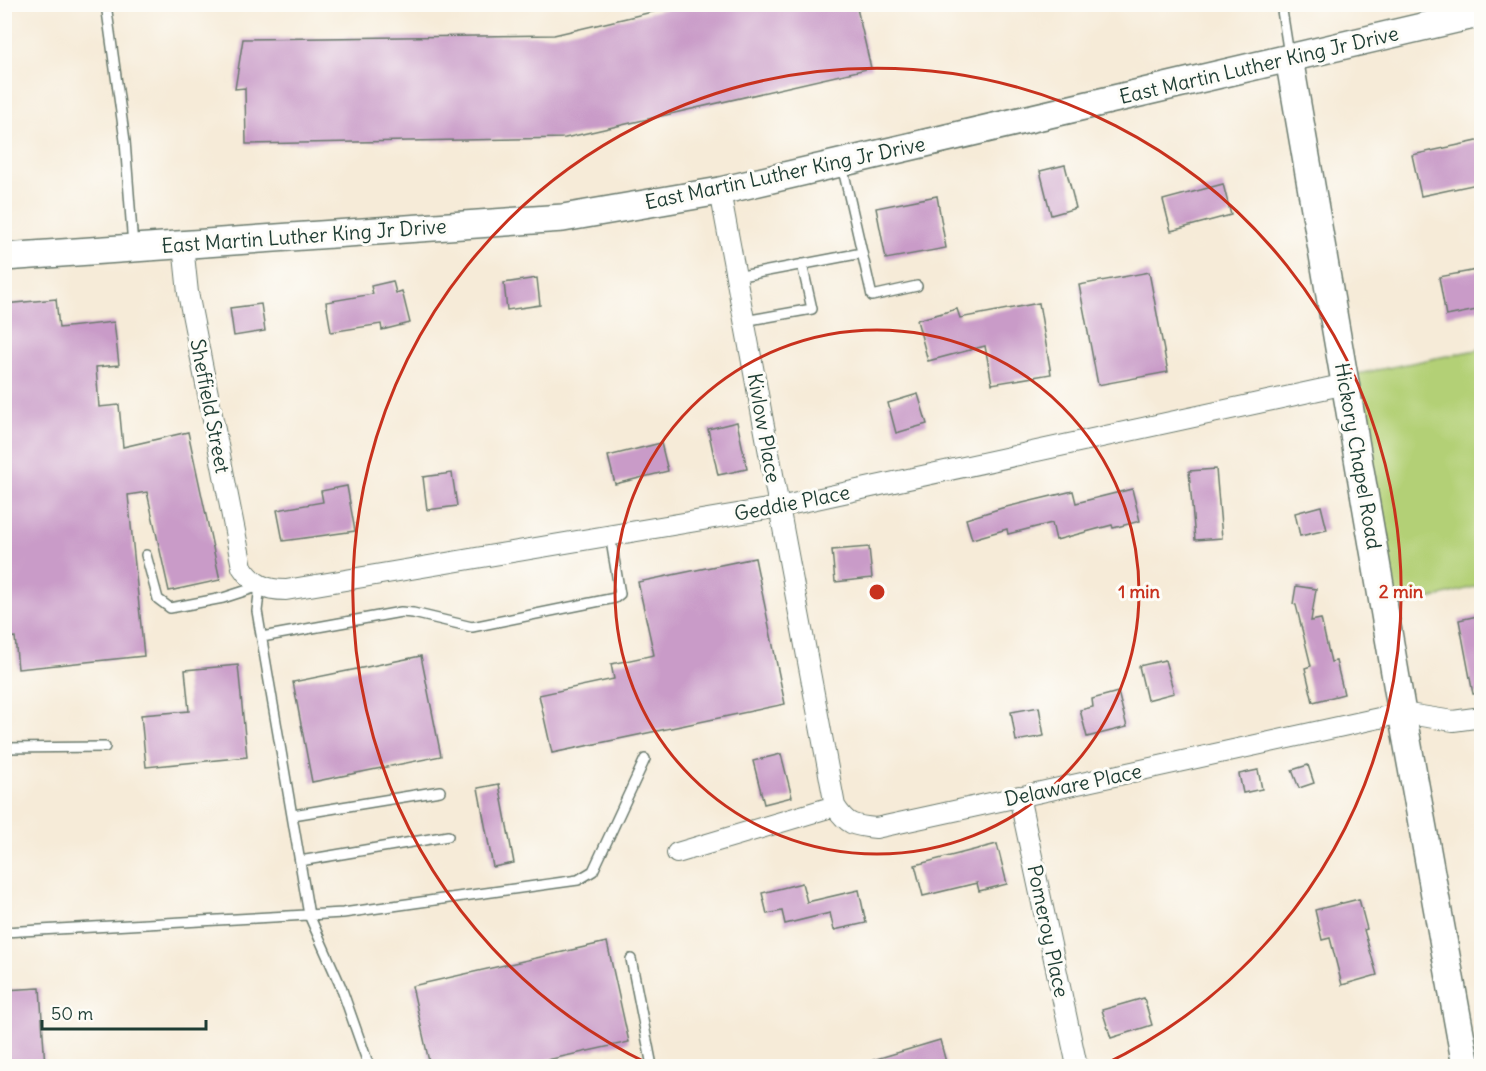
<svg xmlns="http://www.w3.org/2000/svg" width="1486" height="1071" viewBox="0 0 1486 1071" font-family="Delius,sans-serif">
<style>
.green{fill:#b3d076;stroke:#698655;stroke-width:1.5}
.building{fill:#c99bc8}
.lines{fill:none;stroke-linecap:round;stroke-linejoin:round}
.lane-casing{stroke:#6a7a6d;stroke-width:12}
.street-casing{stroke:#6a7a6d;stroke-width:22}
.secondary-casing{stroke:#6a7a6d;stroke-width:30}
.lane{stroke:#fff;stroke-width:9}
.street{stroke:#fff;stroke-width:20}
.secondary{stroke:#fff;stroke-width:27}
.ring{fill:none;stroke:#c8321e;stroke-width:3}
.labels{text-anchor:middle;stroke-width:6;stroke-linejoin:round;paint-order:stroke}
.street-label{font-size:20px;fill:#1f3d34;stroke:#fdfcf7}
.centre{fill:#c8321e;stroke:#fdfcf7;stroke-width:3}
.ring-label{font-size:18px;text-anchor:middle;font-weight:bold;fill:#c8321e;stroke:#fdfcf7;stroke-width:6;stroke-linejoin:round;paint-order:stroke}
</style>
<rect width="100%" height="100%" fill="#fdfcf7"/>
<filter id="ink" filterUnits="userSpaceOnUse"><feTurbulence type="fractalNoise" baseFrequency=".0167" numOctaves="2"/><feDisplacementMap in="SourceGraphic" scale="12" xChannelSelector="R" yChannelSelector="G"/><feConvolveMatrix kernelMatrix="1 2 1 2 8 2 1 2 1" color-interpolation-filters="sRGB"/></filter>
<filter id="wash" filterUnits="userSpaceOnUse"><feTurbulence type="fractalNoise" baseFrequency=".008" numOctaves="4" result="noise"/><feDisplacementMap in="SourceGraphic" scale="24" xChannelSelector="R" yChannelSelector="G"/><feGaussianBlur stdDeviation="1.35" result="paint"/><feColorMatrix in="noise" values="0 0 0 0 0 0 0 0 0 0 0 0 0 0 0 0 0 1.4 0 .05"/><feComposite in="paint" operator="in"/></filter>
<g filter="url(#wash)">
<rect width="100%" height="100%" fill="#f6ebd8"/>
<path class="green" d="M1481,349V585L1397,608L1357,374Z"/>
<g id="blocks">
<path class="building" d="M686,4H856L871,68L565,138L246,144L245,88L235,89L243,39L554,35Z
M1482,140V183L1421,196L1412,155Z
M1065,165L1076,208L1051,215L1040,171Z
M1223,184L1231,215L1171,231L1163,200Z
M937,196L946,248L886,259L876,208Z
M1482,269V309L1446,316L1439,277Z
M1149,272L1168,372L1098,385L1079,285Z
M537,278L540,305L507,310L504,283Z
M393,281L396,293L402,291L410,323L382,330L381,324L331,332L326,302L373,294L371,286Z
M56,299L59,328L114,322L119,365L96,367L99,407L119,405L123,447L188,432L220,580L169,591L147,492L128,495L144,656L18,669L15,637L4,638V304Z
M1039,303L1051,374L992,384L985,346L928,361L917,320L957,309L960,318Z
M261,304L265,331L234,336L230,308Z
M918,394L927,424L896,433L888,403Z
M737,422L747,469L718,475L708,429Z
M661,443L668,471L615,484L608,456Z
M1216,469L1222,538L1195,540L1189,471Z
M452,473L457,506L427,510L423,477Z
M347,486L355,531L283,541L277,510L323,502L321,491Z
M1132,489L1140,521L1113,528L1112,525L1056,540L1052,523L1008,534L1007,529L972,539L966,519L1002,508L1073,491L1076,503Z
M1321,506L1327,530L1300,536L1295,513Z
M869,547L872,578L835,582L832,550Z
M755,558L785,704L552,753L539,695L614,679L611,664L654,655L638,582Z
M1296,586L1316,589L1311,621L1321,619L1331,662L1336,661L1344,694L1313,702L1305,668L1311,666L1296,605L1293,604Z
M1482,615V694H1473L1459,620Z
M421,656L441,756L312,782L293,682Z
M1165,660L1174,693L1147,700L1139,666Z
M238,665L247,757L146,767L141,715L189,711L185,670Z
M1118,692L1127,727L1087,737L1080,710L1093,707L1092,699Z
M1039,707L1044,736L1016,741L1011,712Z
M781,754L792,797L764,804L753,761Z
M1308,765L1314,783L1299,788L1292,770Z
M1258,770L1262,789L1243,793L1239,774Z
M499,784L514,863L493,867L478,788Z
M997,844L1007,884L979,891L977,883L923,896L915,865Z
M802,883L807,902L859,890L866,923L834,930L830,913L785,924L782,911L767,914L762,893Z
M1359,899L1367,929L1364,930L1377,975L1342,985L1330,938L1322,940L1315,910Z
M607,942L629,1042L520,1066H430L412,986Z
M40,988L45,1066H4V990Z
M1144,998L1152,1025L1111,1038L1102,1010Z
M940,1040L947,1066H874L873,1060Z"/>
</g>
</g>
<g filter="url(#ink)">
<use href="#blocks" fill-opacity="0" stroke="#6a7a6d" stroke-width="1.5"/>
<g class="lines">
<g class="lane-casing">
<path id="lane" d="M106,4L125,141L133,246
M1281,4L1289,55
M842,165L872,296L917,286
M736,277L862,253
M744,321L812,309L802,264
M146,555L158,599L170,608L223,598L260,586L257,611L309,915L341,987L369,1066
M262,637L401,612L413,613L472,627L615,598L620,594L610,535
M4,748L105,747
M293,815L440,791
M300,861L448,836
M4,932L343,913L578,880L593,871L645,759
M631,959L652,1066"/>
</g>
<g class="street-casing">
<path id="street" d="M720,191L835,806C847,825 854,826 876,828L1402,713L1453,721L1482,717
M183,245L188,293L242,567C253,584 265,590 286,590L779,507L1346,384
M1019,796L1077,1066
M677,853L835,806"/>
</g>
<g class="secondary-casing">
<path id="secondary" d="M1289,58L1402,713L1466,1066
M4,257L563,218L720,191L1482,13"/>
</g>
<use href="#lane" class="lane"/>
<use href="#street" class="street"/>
<use href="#secondary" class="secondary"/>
</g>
</g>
<g class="ring">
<circle cx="877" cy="592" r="262"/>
<path d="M651 1065A524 524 0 1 1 1103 1065"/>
</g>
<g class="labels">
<g class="street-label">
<text transform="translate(1259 65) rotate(-13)" y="7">East Martin Luther King Jr Drive</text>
<text transform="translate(785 173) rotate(-12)" y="7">East Martin Luther King Jr Drive</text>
<text transform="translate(304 236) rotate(-4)" y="7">East Martin Luther King Jr Drive</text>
<text transform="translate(210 406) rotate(79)" y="7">Sheffield Street</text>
<text transform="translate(764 428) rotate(80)" y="7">Kivlow Place</text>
<text transform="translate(1358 456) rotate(80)" y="7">Hickory Chapel Road</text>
<text transform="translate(792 503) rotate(-11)" y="7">Geddie Place</text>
<text transform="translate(1073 785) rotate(-12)" y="7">Delaware Place</text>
<text transform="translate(1048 931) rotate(78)" y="7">Pomeroy Place</text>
</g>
</g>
<circle cx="877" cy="592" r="9" class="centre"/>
<g class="ring-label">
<text x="1139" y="598">1 min</text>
<text x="1401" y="598">2 min</text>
</g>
<rect width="1486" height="1071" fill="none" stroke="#fdfcf7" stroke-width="24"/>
<path d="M42 1020v9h164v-9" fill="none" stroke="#1f3d34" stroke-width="3"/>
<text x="51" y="1020" font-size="18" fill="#1f3d34" stroke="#fdfcf7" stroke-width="4.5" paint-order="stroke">50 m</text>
</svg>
